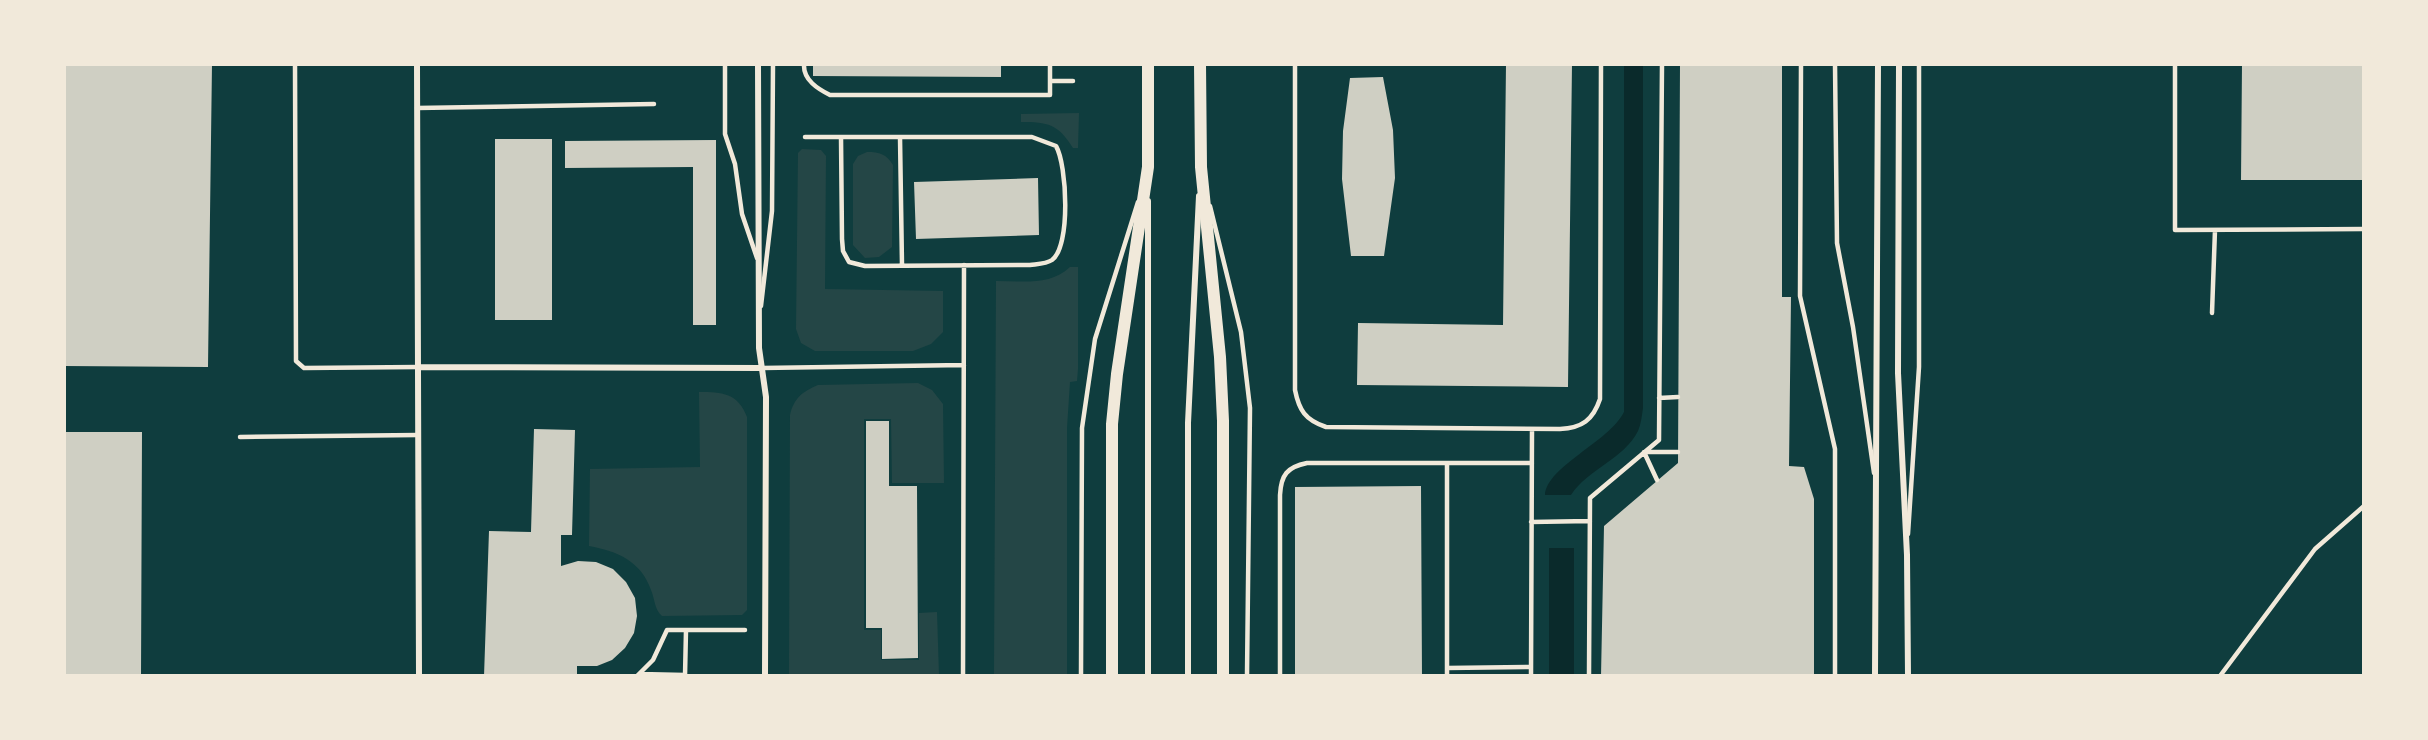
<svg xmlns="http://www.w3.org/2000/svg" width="2428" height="740" viewBox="0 0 2428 740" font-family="Montserrat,sans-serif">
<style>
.green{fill:#244646}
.water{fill:#0a2a2b}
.building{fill:#cfcfc3}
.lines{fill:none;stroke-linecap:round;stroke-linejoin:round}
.service{stroke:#f1e9da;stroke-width:4.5}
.minor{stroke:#f1e9da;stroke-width:6}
.secondary{stroke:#f1e9da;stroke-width:12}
</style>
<rect width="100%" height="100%" fill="#0f3d3e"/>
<path class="green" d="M1079,113L1078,148H1073C1058,124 1048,122 1021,122V114Z
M802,149L821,150L826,156L825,289L943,291V332L931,344L913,351H815L801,343L796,329L798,153Z
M867,152C880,152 886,154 893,165L892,247L879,257L865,258L853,245V164L858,156Z
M1070,267H1078V369L1077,381L1070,382L1067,428V675H994L996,281C1023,281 1050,286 1070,267Z
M918,383L932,390L943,404L944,483H892L891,419H864V630H881V660H919V613L937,612L939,675H789L790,415C794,398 802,392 818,385Z
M699,392C722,392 738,393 747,417V610L742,615L662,616C654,609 655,599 651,590C641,561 617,551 589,546L590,469L700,467Z"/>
<path class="water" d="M1624,65H1643V408C1642,415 1641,424 1638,431C1624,459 1588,469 1571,495H1545C1547,466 1609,442 1624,412Z
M1549,548H1574V675H1549Z"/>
<path class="building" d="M64,64H212L208,367L64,366Z
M813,64H1001V77L813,76Z
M1506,64H1572L1568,387L1357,385L1358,323L1503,325Z
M1680,64H1782V297H1791L1789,466L1804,467L1814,499V676H1601L1604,526L1678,463Z
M2242,64H2364V180H2241Z
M1383,77L1393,130L1395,178L1384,256H1351L1342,179L1343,131L1350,78Z
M495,139H552V320H495Z
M716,140V325H693V167L565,168V141Z
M1038,178L1039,235L916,239L914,182Z
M866,421H889V486H917L918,658L882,659V628H866Z
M534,429L575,430L572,535H561V566L578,561L596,562L613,569L626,582L635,598L637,616L634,633L625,648L612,660L597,666H577V676H484L489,531L531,532Z
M64,432H142L141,676H64Z
M1421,486L1422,676H1295V487Z"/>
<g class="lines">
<path class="service" d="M295,64L296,361L304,368L418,367
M725,64V134L735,164L742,214L757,258
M804,64C803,80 818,89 830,95H1050V81H1073
M1295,64V390C1299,410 1305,420 1326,427L1560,429C1582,428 1593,420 1600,399L1601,64
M1801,64L1800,296L1835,449V676
M1835,64L1837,243L1853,327L1874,473
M2175,64V230L2364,229
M1050,81V64
M417,108L654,104
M805,137H1032L1056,146C1067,165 1071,246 1052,260C1046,264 1037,264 1030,265L865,266L849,262L843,251L842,239L841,137
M900,137L902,265
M1210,206L1241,332L1250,408L1247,676
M761,306L772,211L773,64
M2212,313L2215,230
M762,368L964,365
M1659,398L1678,397
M240,437L418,435
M1657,480L1644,452H1678
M1531,522L1590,521
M1908,534L1919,367V64
M1447,668L1531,667
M640,674L685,675
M637,676L653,660L667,630H745
M685,676L686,630
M963,676L964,265
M1081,676L1082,428L1095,339L1138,202
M1280,676V495C1281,475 1287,467 1307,463H1532
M1447,676V463
M1531,676L1532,429
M1589,676L1590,498L1659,440L1662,64
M2220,676L2315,549L2364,506"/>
<path class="minor" d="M417,64L419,676
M758,64L759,348L766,397L765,676
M1899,64L1898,373L1907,555L1908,676
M418,367L762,368
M1148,676V201
M1188,676V423L1199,196
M1875,676L1878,64"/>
<path class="secondary" d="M1200,64L1201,167L1220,357L1223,421V676
M1112,676V424L1117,374L1148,167V64"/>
</g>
<rect width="2428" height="740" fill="none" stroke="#f1e9da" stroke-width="132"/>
</svg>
